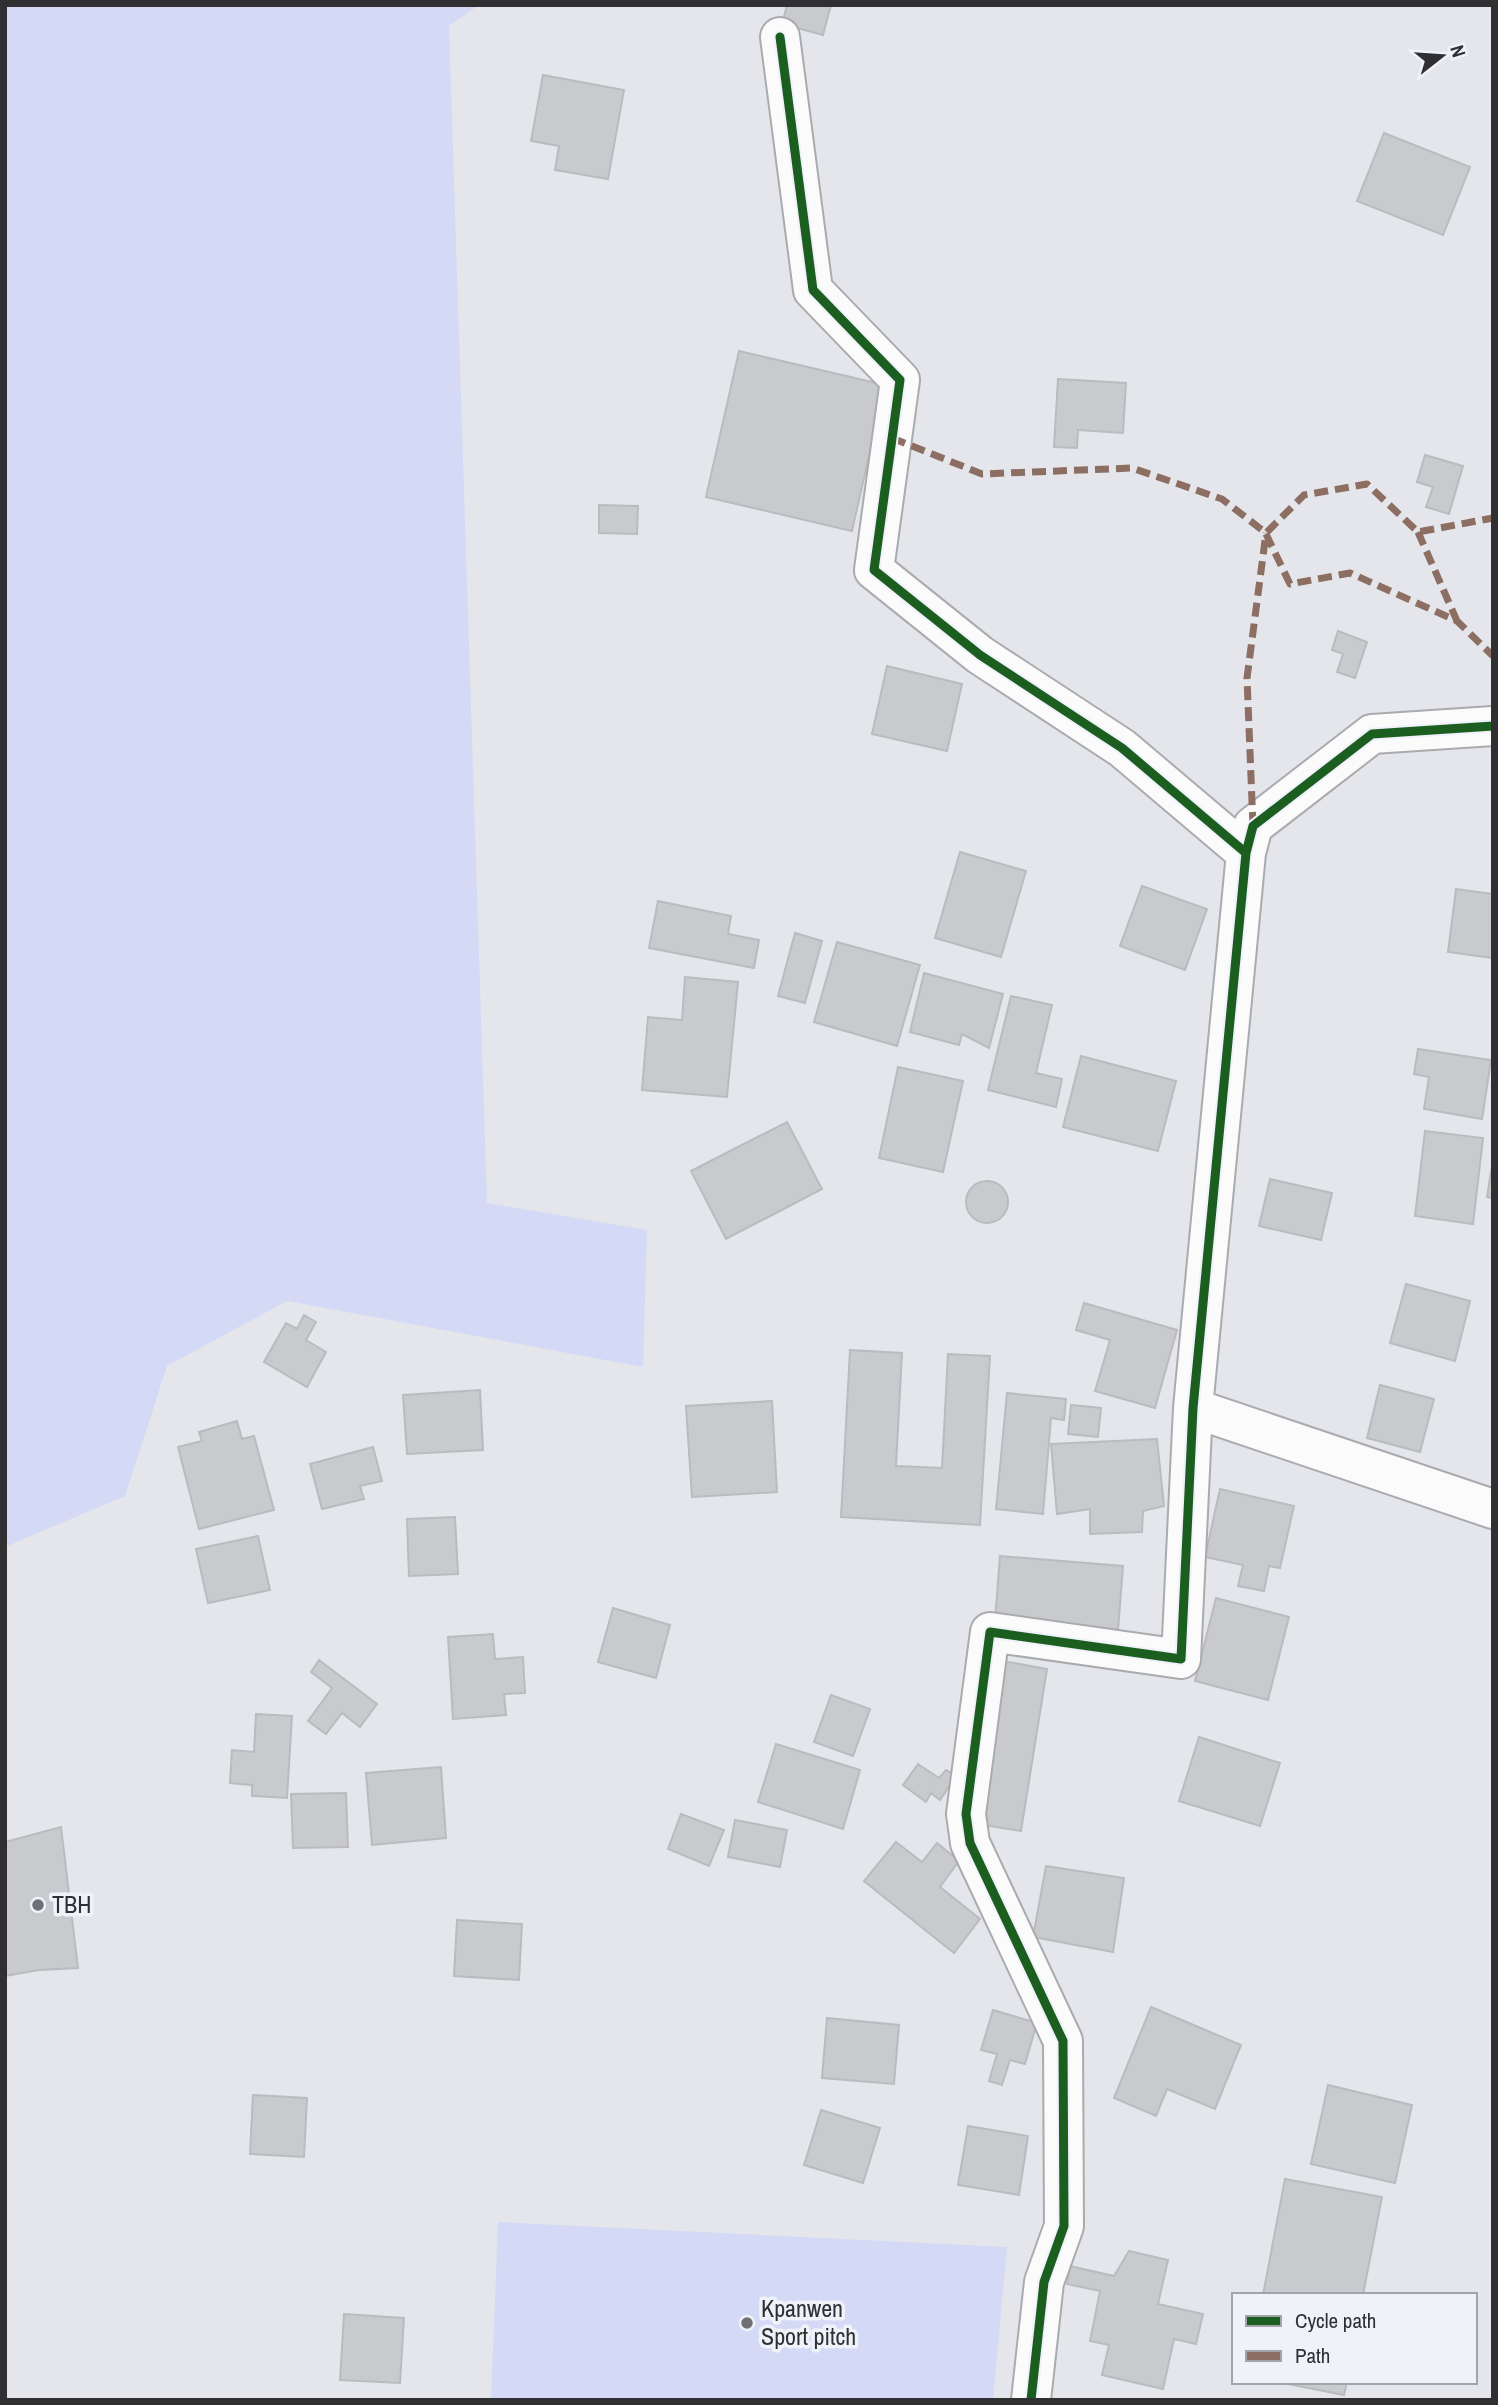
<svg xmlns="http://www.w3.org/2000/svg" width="1498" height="2405" viewBox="0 0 1498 2405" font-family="'Archivo Narrow',sans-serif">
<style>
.green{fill:#d4daf5}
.building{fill:#c9cace;stroke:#babbbe;stroke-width:2}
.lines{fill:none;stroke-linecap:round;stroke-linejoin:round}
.minor-casing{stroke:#aaabae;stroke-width:42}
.minor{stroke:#fbfbfc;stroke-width:38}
.quiet{stroke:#8d6e63;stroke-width:7;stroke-dasharray:14 7;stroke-linecap:butt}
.cycleway-casing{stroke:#f0f2fa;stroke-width:13}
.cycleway{stroke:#1b5e20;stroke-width:9}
.poi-dot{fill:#6f7073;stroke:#f0f2fa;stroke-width:2.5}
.labels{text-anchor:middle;stroke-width:7;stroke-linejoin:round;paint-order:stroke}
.poi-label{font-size:24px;fill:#303033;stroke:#f0f2fa;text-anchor:start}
</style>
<rect width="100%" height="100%" fill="#e5e6eb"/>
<path class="green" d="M5,5H479L449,26L487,1203L647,1230L643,1367L287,1301L167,1366L125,1496L5,1547Z
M498,2222L1007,2247L993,2400H491Z"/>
<path class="building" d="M787,5H831L823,35L782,24Z
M543,75L624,90L608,179L555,170L559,146L531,141Z
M1384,133L1470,167L1443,235L1357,201Z
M739,351L885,385L852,531L706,497Z
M1058,379L1126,383L1123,433L1078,430L1077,448L1054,447Z
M1425,455L1463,466L1449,514L1426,507L1433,487L1417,482Z
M599,505L638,506L637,534L599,533Z
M1338,631L1367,642L1355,678L1337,672L1343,654L1332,650Z
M887,666L962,684L947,751L872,734Z
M960,852L1026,871L1001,957L935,938Z
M1142,886L1207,909L1185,970L1120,946Z
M1456,889L1493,894V958L1448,952Z
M658,901L731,916L728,934L759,940L754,968L649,948Z
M795,933L822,941L805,1003L778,996Z
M837,942L920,965L897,1046L814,1022Z
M924,973L1003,994L989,1048L962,1034L959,1045L910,1032Z
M685,977L738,982L727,1097L642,1090L648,1017L682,1020Z
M1011,996L1052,1005L1036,1073L1062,1079L1056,1107L988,1090Z
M1418,1049L1491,1060L1482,1119L1424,1109L1429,1077L1414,1074Z
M1081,1056L1176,1081L1158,1151L1063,1127Z
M898,1067L963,1081L943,1172L879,1158Z
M787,1122L822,1189L726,1239L691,1171Z
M1425,1131L1483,1138L1473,1224L1415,1216Z
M1493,1159V1198L1487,1197Z
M1270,1179L1332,1193L1321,1240L1259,1226Z
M966 1202a21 21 0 1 1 42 0a21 21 0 1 1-42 0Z
M1406,1284L1470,1301L1455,1361L1390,1343Z
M1084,1303L1177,1330L1155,1408L1095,1391L1110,1340L1076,1330Z
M304,1315L316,1322L306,1340L326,1352L307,1387L264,1362L286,1323L297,1329Z
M850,1350L902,1353L896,1466L942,1468L948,1354L990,1356L980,1525L841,1517Z
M1380,1385L1434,1399L1420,1452L1367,1438Z
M480,1390L483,1450L407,1454L403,1395Z
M1007,1393L1066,1399L1064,1420L1051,1418L1043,1514L996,1509Z
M772,1401L777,1492L692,1497L686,1406Z
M1071,1405L1101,1408L1098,1437L1068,1434Z
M237,1421L242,1439L254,1436L274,1510L199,1529L178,1447L202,1441L199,1432Z
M1157,1439L1164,1506L1143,1511L1142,1532L1090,1534V1509L1057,1514L1051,1444Z
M373,1447L382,1481L360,1486L364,1499L322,1509L310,1464Z
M1220,1489L1294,1506L1280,1568L1269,1566L1264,1591L1238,1586L1243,1565L1205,1557Z
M455,1517L458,1574L409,1576L407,1519Z
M258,1536L270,1590L208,1603L196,1549Z
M1000,1556L1123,1566L1118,1630L995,1620Z
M1216,1598L1289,1617L1268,1700L1195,1681Z
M613,1608L670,1625L656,1678L598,1662Z
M493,1634L495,1659L523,1657L525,1693L504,1694L506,1715L453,1719L448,1637Z
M319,1660L377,1704L360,1727L342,1713L326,1734L308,1721L332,1688L311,1672Z
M1003,1661L1047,1669L1021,1831L977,1824Z
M831,1695L870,1709L853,1756L814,1742Z
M256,1714L292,1716L287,1798L252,1796V1785L230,1783L232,1750L254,1752Z
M1199,1737L1280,1763L1260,1826L1179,1801Z
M776,1744L860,1770L843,1829L758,1802Z
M918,1764L939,1778L946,1770L956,1776L940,1800L931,1793L926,1802L903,1785Z
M441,1767L446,1838L372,1845L366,1773Z
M346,1793L348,1847L293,1848L291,1794Z
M681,1814L724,1830L709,1866L668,1849Z
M735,1820L787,1830L780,1867L728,1857Z
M61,1827L78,1968L39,1970L5,1976V1842Z
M896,1842L922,1862L937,1843L959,1861L940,1887L980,1919L954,1953L864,1881Z
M1046,1866L1124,1878L1113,1952L1033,1937Z
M457,1920L522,1924L519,1980L454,1976Z
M1151,2007L1241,2045L1215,2109L1167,2089L1156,2116L1114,2098Z
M993,2010L1037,2023L1025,2064L1010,2060L1002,2085L989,2081L997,2054L981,2050Z
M827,2018L899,2025L894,2084L822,2078Z
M1328,2085L1412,2105L1395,2183L1311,2164Z
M253,2095L307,2098L304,2157L250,2154Z
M821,2110L880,2128L863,2183L804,2165Z
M968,2126L1028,2136L1019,2195L958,2185Z
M1285,2179L1382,2197L1363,2295H1263Z
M1129,2251L1168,2260L1158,2304L1203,2314L1196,2344L1174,2339L1163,2389L1102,2375L1109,2345L1090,2341L1100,2291L1067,2284L1070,2266L1114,2276Z
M344,2314L404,2318L400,2383L340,2380Z
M1278,2382H1347L1344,2395Z"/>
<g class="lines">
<g class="minor-casing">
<path id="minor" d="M780,37L813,290L900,380L874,570L980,655L1122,748L1246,853
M1193,1408L1493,1509
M1031,2400L1044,2282L1064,2226L1063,2041L970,1843L966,1814L990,1632L1181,1659L1193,1408L1246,853L1253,826L1372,734L1493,726"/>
</g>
<use href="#minor" class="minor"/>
<path class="quiet" d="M892,438L982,474L1132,468L1222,499L1266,533L1304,495L1367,484L1418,532L1493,518
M1418,532L1457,621
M1266,534L1290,584L1350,573L1457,621L1493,656
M1253,826L1247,678L1266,533"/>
<g class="cycleway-casing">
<path id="cycleway" d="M780,37L813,290L900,380L874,570L980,655L1122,748L1246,853
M1031,2400L1044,2282L1064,2226L1063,2041L970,1843L966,1814L990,1632L1181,1659L1193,1408L1246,853L1253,826L1372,734L1493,726"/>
</g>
<use href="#cycleway" class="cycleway"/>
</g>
<g class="poi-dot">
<circle cx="38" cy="1905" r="7"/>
<circle cx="747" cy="2323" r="7"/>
</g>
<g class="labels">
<g class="poi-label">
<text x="52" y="1913">TBH</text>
<text x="761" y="2317">Kpanwen<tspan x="761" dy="28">Sport pitch</tspan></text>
</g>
</g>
<rect width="1498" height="2405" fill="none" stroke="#303033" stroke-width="14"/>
<rect x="1232" y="2293" width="245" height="91" fill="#f0f2fa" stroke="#a3a4aa" stroke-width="2"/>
<rect x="1246" y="2316" width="35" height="10" fill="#1b5e20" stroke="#a3a4aa" stroke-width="2"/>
<text x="1295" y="2328" font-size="21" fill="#303033">Cycle path</text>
<rect x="1246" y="2351" width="35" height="10" fill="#8d6e63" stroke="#a3a4aa" stroke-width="2"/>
<text x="1295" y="2363" font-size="21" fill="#303033">Path</text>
<g transform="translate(1442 56) rotate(73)" stroke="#f0f2fa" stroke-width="5" paint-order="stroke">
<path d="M0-5L12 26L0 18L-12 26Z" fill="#303033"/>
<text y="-10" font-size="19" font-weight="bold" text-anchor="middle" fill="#303033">N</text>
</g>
</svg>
